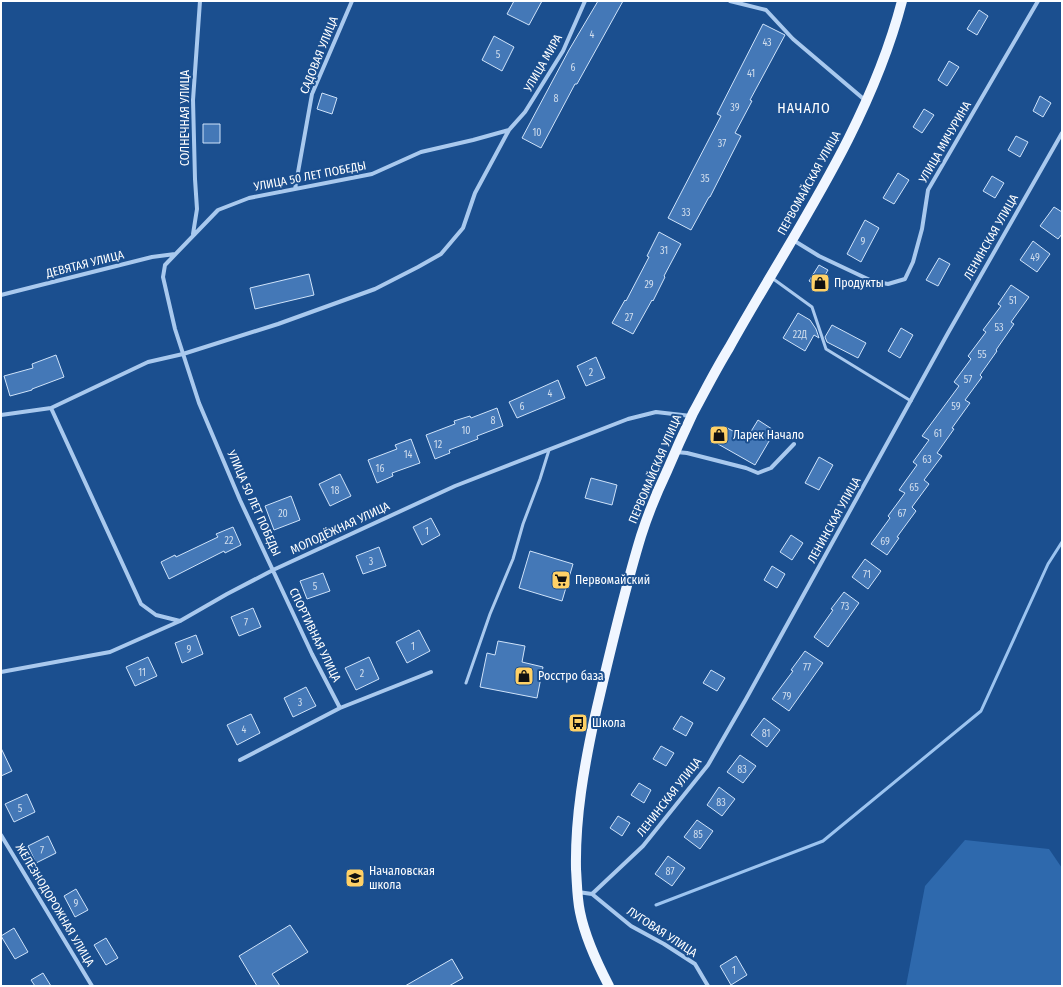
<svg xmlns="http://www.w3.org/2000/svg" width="1063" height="987" viewBox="0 0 1063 987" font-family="'Fira Sans Condensed',sans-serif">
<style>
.green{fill:#2e69ad}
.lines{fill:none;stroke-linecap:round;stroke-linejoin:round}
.stream{stroke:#9cc4f0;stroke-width:3}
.building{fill:#4478b7;stroke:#cfe3fa}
.service{stroke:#a9c9ee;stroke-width:3}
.minor{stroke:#a9c9ee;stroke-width:4}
.primary{stroke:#f0f6ff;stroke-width:10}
.labels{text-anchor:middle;stroke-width:4;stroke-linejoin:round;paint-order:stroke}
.number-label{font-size:10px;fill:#d0dded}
.street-label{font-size:12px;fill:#fff;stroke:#1b4f8f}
.poi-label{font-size:12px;fill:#fff;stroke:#1b4f8f;text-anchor:start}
.quarter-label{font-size:14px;letter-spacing:1px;fill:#fff;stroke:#1b4f8f}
</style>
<rect width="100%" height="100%" fill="#1b4f8f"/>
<path class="green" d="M965,840L1049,849L1062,868V986H906L925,886Z"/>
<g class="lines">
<path class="stream" d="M656,905L823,841L981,711L1048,564L1062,542"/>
</g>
<path class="building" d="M514,1H542L529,25L507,14Z
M598,1H623L577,84H575L541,148L522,138L569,50Z
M979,10L988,16L977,35L967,29Z
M763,24L785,35L750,100L752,101L735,133L741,136L710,197H709L691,230L668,218L721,116L717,114Z
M494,36L514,47L502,71L482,60Z
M949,61L959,67L947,86L938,80Z
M322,93L337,98L332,114L317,109Z
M1040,96L1051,103L1043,117L1033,111Z
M924,109L934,115L922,133L913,127Z
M203,124H220V143H203Z
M1016,136L1028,142L1020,157L1008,150Z
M898,173L909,180L894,204L883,198Z
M992,176L1004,183L995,198L983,191Z
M1054,207L1062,212V234L1058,239L1040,226Z
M865,220L879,228L861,262L847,254Z
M659,232L681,244L664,276L665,277L653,301L652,300L633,334L612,323L625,300L626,301L649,257L647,256Z
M1033,241L1050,254L1037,272L1020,260Z
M939,258L950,264L938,286L926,280Z
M819,265L828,270L818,287L809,281Z
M309,274L314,295L255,309L250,288Z
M1011,285L1029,297L1011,322L1014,324L996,350L997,351L980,375L982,377L965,400L970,403L952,428L954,429L937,453L942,456L924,480L929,484L912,507L916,511L897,537L899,538L887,555L871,544L890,518L888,516L905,493L899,490L917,465L913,462L929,440L922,436L959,386L954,382L971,359L968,356L986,332L983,330L1001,306L998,304Z
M798,313L810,320L816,329L819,338L814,335L805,351L783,338Z
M832,325L866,343L858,358L827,342L825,337Z
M901,328L913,335L900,358L888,351Z
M56,355L64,377L32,389V390L10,396L4,376L33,368L32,364Z
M596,357L605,378L586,386L577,366Z
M558,380L565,398L517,418L509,402Z
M497,408L503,426L477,436L478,439L449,450L450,453L435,459L426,435L455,424L454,421L470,416L471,418Z
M758,420L775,431L755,465L718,444L727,428L747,438Z
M411,439L420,463L392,473L393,476L377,483L368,460L397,449L395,445Z
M819,457L833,465L819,490L805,483Z
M340,474L351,496L330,506L319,484Z
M591,478L617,485L612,505L585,498Z
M291,496L300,520L274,530L265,506Z
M431,518L440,535L422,545L413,527Z
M233,527L241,545L225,553L224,551L169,579L161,562L175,555L176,557L218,537L216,534Z
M791,535L803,543L792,560L780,552Z
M379,547L386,566L363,574L356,556Z
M530,551L573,564L562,601L519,588Z
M865,559L881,571L868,589L852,577Z
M772,566L785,574L777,588L764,580Z
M323,573L330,591L307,599L300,581Z
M844,592L859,603L828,647L814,637L833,610L831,609Z
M253,608L261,627L239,636L231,617Z
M419,630L430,651L407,663L396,642Z
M196,635L203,654L182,663L175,643Z
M498,641L525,646L522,662L543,667L537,698L480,687L487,653L495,655Z
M805,651L823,663L789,711L772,699L793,671L791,670Z
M148,657L157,676L135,686L126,667Z
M369,657L379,679L356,690L345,668Z
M711,670L725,678L717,691L703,683Z
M306,687L316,706L293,717L284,698Z
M251,714L260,733L237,745L227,725Z
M681,716L693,723L686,736L673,729Z
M764,718L780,730L767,747L751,735Z
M661,746L674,753L666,766L653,759Z
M1,748L12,771L1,776Z
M740,755L756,766L743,783L727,772Z
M639,783L651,790L644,803L631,795Z
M719,787L735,799L722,816L707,805Z
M27,794L35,812L14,822L5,804Z
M618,816L630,823L622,836L610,828Z
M697,820L713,831L700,849L684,837Z
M48,836L56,853L36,863L28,846Z
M668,856L685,868L672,886L655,874Z
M76,889L88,910L75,917L64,896Z
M290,925L308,952L272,974L280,986H257L239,956Z
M14,928L28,952L15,959L1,936Z
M106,938L118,958L106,965L94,945Z
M736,956L747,975L731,985L720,966Z
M452,959L463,978L449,986H405Z
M43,973L51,986H35L31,980Z"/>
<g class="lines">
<path class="service" d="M772,278L812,307L826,349L911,401
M466,683L490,614L513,559L523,524L540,479L549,450"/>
<path class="minor" d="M730,1L766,10L793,39L866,101
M295,189L312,94L352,1
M193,234L197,209L195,179L193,100L200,1
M793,240L819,256L872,281L888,284L905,279L913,262L922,229L928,190L1038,1
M1,295L152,257L175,254
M51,408L141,604L156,615L180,621
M1,415L51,408L148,362L183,354L278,324L375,289L418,267L441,254L463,228L475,193L509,130L525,112L563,51L585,1
M676,452L687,453L746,468L758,473L771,468L794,444
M1,672L110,652L180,621L227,594L273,570L455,486L628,419L656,412L691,416
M340,708L312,654L240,500L199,403L175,329L163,277L165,265L218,210L249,198L372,174L421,152L473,140L509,130
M240,760L340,708L431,672
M1,835L92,986
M578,892L592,894L631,926L664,944L695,964L708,986
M592,894L643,846L708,765L746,699L948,333L1062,133"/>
<path class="primary" d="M609,986C597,963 585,937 580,912C577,898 577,883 576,869C575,817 584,767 595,716C609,656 623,595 641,536C648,514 657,492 667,471C675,452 684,432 693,413C705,391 716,369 729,348C792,235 869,128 902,1"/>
</g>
<defs>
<g id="shop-square" transform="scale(1)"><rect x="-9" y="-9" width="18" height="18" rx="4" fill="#ffd166" stroke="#1b4f8f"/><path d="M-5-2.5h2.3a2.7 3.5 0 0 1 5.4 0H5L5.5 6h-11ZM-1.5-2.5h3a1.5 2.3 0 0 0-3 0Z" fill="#111"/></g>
<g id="supermarket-square" transform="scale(1)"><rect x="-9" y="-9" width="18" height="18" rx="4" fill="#ffd166" stroke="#1b4f8f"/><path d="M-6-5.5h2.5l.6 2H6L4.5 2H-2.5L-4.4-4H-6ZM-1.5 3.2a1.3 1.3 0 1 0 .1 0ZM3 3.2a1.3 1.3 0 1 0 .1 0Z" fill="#111"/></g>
<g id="bus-square" transform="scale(1)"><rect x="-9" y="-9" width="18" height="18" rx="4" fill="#ffd166" stroke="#1b4f8f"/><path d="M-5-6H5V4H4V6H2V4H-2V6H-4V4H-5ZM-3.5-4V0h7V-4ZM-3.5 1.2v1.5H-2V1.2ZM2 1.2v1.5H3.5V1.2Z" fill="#111"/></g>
<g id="school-square" transform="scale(1)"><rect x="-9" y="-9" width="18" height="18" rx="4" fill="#ffd166" stroke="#1b4f8f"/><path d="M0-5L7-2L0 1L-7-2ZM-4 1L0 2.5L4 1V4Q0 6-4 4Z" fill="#111"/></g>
</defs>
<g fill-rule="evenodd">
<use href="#shop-square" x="820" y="283"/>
<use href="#shop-square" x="719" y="435"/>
<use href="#supermarket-square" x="561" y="580"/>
<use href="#shop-square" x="524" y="676"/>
<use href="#bus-square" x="578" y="723"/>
<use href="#school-square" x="355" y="878"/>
</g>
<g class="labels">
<g class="number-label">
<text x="592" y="38">4</text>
<text x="767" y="46">43</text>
<text x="498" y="58">5</text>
<text x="573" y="71">6</text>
<text x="751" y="77">41</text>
<text x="556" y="102">8</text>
<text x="735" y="111">39</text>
<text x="537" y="136">10</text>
<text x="722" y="147">37</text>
<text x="705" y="182">35</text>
<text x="686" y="216">33</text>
<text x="863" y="245">9</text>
<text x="664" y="254">31</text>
<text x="1035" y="261">49</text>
<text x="649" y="288">29</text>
<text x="1013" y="304">51</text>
<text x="629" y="321">27</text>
<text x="999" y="331">53</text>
<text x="800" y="338">22Д</text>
<text x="982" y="358">55</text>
<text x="591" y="376">2</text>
<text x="968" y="383">57</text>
<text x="550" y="397">4</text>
<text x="522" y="410">6</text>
<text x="956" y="410">59</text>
<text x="493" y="424">8</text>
<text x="466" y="434">10</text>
<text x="938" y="437">61</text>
<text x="438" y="448">12</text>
<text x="408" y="458">14</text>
<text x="927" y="463">63</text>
<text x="380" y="472">16</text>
<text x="914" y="491">65</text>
<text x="335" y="494">18</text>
<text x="283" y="517">20</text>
<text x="902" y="517">67</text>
<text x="427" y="535">1</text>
<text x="229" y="544">22</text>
<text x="885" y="545">69</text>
<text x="371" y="565">3</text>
<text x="867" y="578">71</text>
<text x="315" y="590">5</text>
<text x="845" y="610">73</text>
<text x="246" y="626">7</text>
<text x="413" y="650">1</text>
<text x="189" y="653">9</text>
<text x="807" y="671">77</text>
<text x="142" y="676">11</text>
<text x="362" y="677">2</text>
<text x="787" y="700">79</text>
<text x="300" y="706">3</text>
<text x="244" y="733">4</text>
<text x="766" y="737">81</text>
<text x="742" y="773">83</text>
<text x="721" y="806">83</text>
<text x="20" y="812">5</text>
<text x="698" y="838">85</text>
<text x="42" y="854">7</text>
<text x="670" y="875">87</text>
<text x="76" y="907">9</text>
<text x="734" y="974">1</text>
</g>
<g class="street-label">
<text transform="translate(319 55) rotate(-68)" y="4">САДОВАЯ УЛИЦА</text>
<text transform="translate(543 63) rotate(-60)" y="4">УЛИЦА МИРА</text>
<text transform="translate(185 118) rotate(-90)" y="4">СОЛНЕЧНАЯ УЛИЦА</text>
<text transform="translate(945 142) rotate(-60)" y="4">УЛИЦА МИЧУРИНА</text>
<text transform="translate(310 176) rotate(-11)" y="4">УЛИЦА 50 ЛЕТ ПОБЕДЫ</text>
<text transform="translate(809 183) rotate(-61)" y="4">ПЕРВОМАЙСКАЯ УЛИЦА</text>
<text transform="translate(991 237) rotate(-60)" y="4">ЛЕНИНСКАЯ УЛИЦА</text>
<text transform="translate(85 264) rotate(-14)" y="4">ДЕВЯТАЯ УЛИЦА</text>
<text transform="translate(655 469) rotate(-67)" y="4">ПЕРВОМАЙСКАЯ УЛИЦА</text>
<text transform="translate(254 503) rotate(66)" y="4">УЛИЦА 50 ЛЕТ ПОБЕДЫ</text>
<text transform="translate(834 520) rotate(-61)" y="4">ЛЕНИНСКАЯ УЛИЦА</text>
<text transform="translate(340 528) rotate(-25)" y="4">МОЛОДЁЖНАЯ УЛИЦА</text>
<text transform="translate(315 635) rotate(64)" y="4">СПОРТИВНАЯ УЛИЦА</text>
<text transform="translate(669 797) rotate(-52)" y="4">ЛЕНИНСКАЯ УЛИЦА</text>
<text transform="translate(55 905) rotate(59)" y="4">ЖЕЛЕЗНОДОРОЖНАЯ УЛИЦА</text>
<text transform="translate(662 932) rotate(33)" y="4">ЛУГОВАЯ УЛИЦА</text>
</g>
<g class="poi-label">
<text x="834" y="287">Продукты</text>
<text x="733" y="439">Ларек Начало</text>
<text x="575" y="584">Первомайский</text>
<text x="538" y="680">Росстро база</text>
<text x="592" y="727">Школа</text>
<text x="369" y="875">Началовская<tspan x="369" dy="14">школа</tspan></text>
</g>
<g class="quarter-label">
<text x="804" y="113">НАЧАЛО</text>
</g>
</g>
<rect width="1063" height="987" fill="none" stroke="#ffffff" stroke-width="4"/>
</svg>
